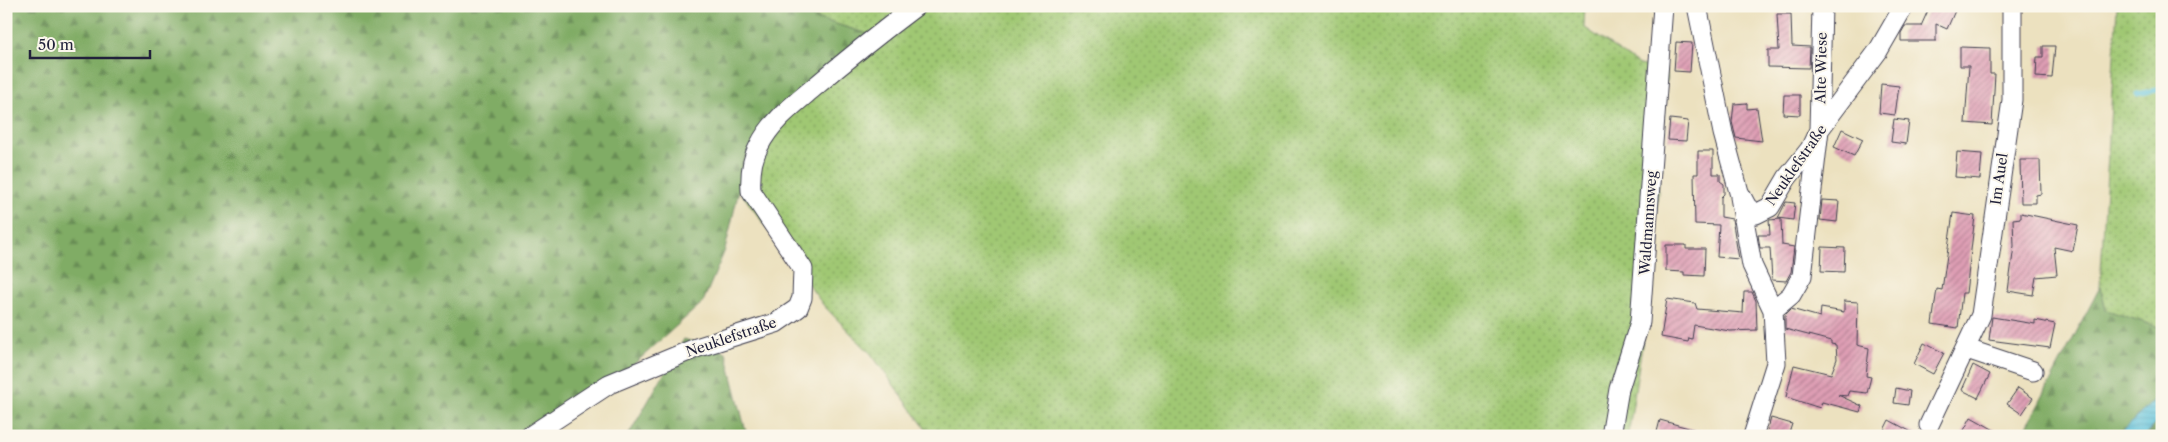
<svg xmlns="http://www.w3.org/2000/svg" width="2168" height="442" viewBox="0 0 2168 442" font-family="'Libre Caslon Text',serif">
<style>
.grass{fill:url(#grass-dots);stroke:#617557}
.forest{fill:url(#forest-firs);stroke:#516750}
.water{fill:url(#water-rules);stroke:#40728c}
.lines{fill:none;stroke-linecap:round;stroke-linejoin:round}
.stream{stroke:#5ec3dc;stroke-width:5}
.building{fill:url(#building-hatch)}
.minor-casing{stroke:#403f4f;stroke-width:21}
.minor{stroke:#fff;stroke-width:19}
.labels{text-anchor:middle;stroke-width:4;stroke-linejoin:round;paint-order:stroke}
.street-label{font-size:14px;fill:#22223b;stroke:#fbf7ec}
</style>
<defs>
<pattern id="grass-dots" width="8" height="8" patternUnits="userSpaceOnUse" patternTransform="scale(1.25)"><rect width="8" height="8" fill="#a0c873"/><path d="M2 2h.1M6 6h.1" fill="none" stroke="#82a260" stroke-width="1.8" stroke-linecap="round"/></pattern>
<pattern id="forest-firs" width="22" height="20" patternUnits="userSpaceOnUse" patternTransform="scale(1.25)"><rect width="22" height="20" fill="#80ac65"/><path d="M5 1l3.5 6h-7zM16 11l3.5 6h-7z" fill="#688c54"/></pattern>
<pattern id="water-rules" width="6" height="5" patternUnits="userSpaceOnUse" patternTransform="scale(1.25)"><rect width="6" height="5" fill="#5ec3dc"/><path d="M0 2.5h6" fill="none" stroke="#51a7be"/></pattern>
<pattern id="building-hatch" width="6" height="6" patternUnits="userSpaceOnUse" patternTransform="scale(1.25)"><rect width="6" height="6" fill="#de9eb4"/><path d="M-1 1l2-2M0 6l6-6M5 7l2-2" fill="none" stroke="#b48094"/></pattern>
</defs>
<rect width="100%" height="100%" fill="#fbf7ec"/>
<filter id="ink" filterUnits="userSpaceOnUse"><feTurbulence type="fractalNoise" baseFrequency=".02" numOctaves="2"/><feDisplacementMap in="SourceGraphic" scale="10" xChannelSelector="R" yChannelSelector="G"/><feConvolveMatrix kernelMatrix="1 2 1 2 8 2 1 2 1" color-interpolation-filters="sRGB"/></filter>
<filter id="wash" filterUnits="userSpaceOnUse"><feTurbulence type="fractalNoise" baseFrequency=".0096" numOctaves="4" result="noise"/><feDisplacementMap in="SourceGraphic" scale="20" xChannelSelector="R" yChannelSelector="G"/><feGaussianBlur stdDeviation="1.12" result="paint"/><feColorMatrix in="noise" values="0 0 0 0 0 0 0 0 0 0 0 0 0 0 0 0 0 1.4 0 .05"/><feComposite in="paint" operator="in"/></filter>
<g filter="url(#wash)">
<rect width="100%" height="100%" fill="#ece1bf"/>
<path class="grass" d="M778,6H1585L1584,27L1639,65L1667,69L1651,287L1628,436H931L871,354L824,306L739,190L742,162L763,127L871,35Z
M2117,6H2162V328L2106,310L2100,287Z"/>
<path class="forest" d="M6,6H778L871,35L763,127L742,162L739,190L725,250L703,302L632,366L527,436H6Z
M2100,287L2106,310L2162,328V436H2022Z
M684,339L726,352L747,436H628Z"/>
<path class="water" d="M2162,393V417L2143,436H2117Z"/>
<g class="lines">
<path class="stream" d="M2137,94L2162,89"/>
</g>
<g id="blocks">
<path class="building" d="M1930,6H1957L1947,29L1936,24V41H1901V33L1905,26H1921Z
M1777,14H1791L1792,46L1810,47L1809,68L1768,67V50H1779Z
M1676,42L1692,43L1690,72L1674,71Z
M2043,46H2055L2052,78L2036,77L2037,57H2043Z
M1960,47L1990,48V74H1995L1992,125L1965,123L1969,66H1960Z
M1881,84L1899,86L1895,115L1879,113Z
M1784,95H1800V115L1783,114Z
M1747,103V109L1757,108L1762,141L1736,138L1732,122L1734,104Z
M1670,119L1688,121L1686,141L1668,140Z
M1894,119L1909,121L1906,144L1891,142Z
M1842,129L1863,139L1854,156L1834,147Z
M1698,151H1713V174H1720V181L1724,184V194L1721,197V217L1732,219L1739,259L1717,257L1719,225L1695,224L1694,174H1698Z
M1957,152L1982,154L1980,179L1955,177Z
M2020,160H2040L2041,194L2036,195V203H2021Z
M1822,200L1839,201L1837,222L1820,220Z
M1786,202L1795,203L1793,220L1778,218Z
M1953,213L1975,216L1966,293H1962L1958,328L1932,324L1937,289L1942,290Z
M2021,213L2078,225L2073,251L2054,247L2057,275L2036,277L2033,295L2008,291L2014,246L2013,219L2021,218Z
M1781,219L1782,245L1794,247L1791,272L1786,281L1772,280L1770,248H1760L1758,235H1770L1769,220Z
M1666,245H1686V249H1705L1704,276L1684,275V272L1666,271Z
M1822,247L1845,248L1844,272L1821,271Z
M1744,292H1752L1756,301L1757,330L1730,331L1694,325L1692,339L1689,338L1688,342L1661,337L1667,299L1695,303L1697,309L1743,313Z
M1844,301L1858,302L1857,345L1869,348L1866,376L1871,377L1867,393L1849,391L1847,396L1838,395L1862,406L1860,412L1822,402L1820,408L1786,397L1794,365L1831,374L1837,359L1836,345L1831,344V341L1785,329V315L1791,309L1820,317L1821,308L1844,312Z
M1992,317L2035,324V320L2055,324L2050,348L1989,340Z
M1924,343L1944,353L1933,374L1914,364Z
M1973,365L1990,374L1978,398L1962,390Z
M1896,388L1910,391L1908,405L1894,403Z
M2018,388L2033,398L2022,414L2007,404Z
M1971,417L2005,436H1961Z
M1771,418L1792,424L1788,436H1766Z
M1660,420L1703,432L1702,436H1656Z
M1889,420L1919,436H1881Z"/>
</g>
</g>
<g filter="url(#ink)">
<use href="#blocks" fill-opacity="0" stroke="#403f4f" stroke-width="1"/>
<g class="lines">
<g class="minor-casing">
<path id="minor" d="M1697,6L1723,133L1739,192L1747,207L1756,214L1770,207L1787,178L1810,149L1819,130L1878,51L1904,6
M1740,197L1752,265L1773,310
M1967,349L2033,371
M1929,425L1981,315L2012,100V6
M530,436L609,384L696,348L776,323L798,308L802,298L803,269L751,191C750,175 751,160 759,146C770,123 792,106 811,90C845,61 880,33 916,6
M1611,436L1619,389L1640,322L1663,6
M1753,436L1776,363L1773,310L1791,295L1802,276L1819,130L1822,6"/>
</g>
<use href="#minor" class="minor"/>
</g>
</g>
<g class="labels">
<g class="street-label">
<text transform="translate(1821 68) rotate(-89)" y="5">Alte Wiese</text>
<text transform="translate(1796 165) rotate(-55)" y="5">Neuklefstraße</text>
<text transform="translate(1999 179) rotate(-82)" y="5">Im Auel</text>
<text transform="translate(1648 223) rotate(-86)" y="5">Waldmannsweg</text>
<text transform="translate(731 337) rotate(-19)" y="5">Neuklefstraße</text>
</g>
</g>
<rect width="2168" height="442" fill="none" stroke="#fbf7ec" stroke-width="25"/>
<path d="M30 50v8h120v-8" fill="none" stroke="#22223b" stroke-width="2.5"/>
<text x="38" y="50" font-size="15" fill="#22223b" stroke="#fbf7ec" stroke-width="4" paint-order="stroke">50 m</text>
</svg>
